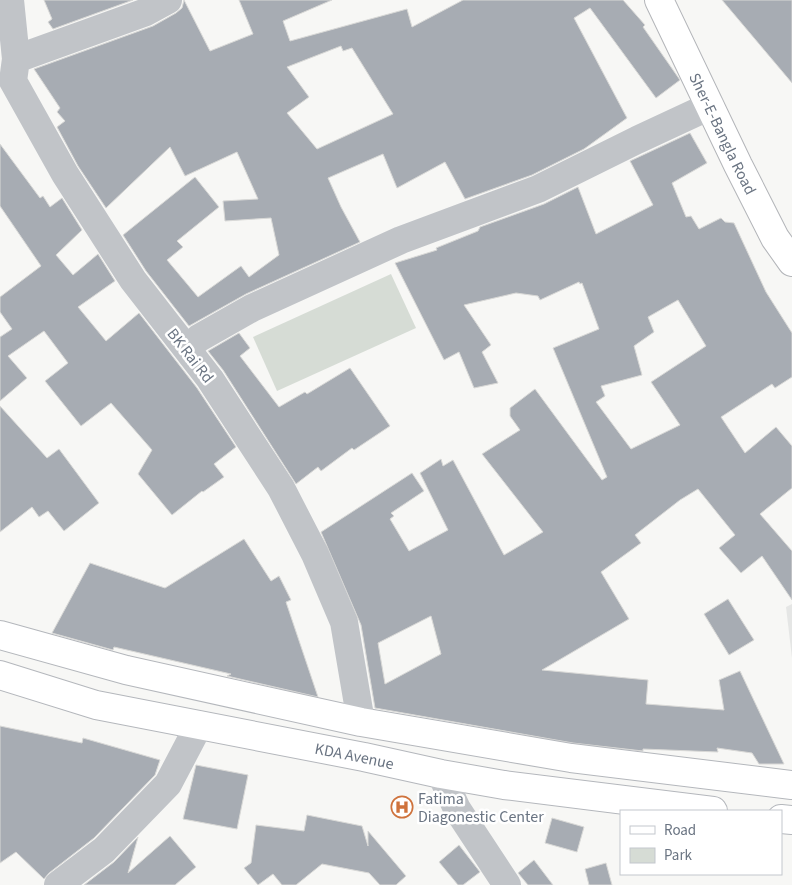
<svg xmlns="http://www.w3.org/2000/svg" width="792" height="885" viewBox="0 0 792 885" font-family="'Source Sans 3',sans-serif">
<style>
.built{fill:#e5e6e5}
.green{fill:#d6dcd5}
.building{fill:#a7acb3;stroke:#d9d9d7;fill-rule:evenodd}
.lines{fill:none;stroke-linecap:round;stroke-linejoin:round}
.secondary-casing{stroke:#b4b7bc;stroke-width:30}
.trunk-casing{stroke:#b3b5b9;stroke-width:30}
.minor{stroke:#c1c4c8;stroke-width:28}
.secondary{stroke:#fff;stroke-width:28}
.trunk{stroke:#fff;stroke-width:28}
.labels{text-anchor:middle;stroke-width:5;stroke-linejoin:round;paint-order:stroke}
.street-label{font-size:16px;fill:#6a7482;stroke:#fff}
.poi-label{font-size:16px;fill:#6a7482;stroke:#fff;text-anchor:start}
</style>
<rect width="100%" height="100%" fill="#f7f7f5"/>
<path class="built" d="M792,604V658L786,607Z"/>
<path class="green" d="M391,274L416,328L277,391L253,337Z"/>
<path class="building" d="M44,0H133L53,29L48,22L52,19Z
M184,0L210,51L253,34L239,0H332L283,21L290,41L407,9L412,27L463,0H623L645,25L643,27L680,80L656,98L590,8L574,18L627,118L584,149L532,175L465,199L445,162L397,188L383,154L328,178L341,207L360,242L246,294L189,326L146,271L123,235L195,177L219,207L177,241L183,247L167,260L198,297L241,266L249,277L279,255L271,218L225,221L223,201L258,199L237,152L185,176L170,147L106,208L78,166L57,127L65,121L57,112L60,108L34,69L153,26L176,13L182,8ZM341,46L343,51L352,48L393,114L317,149L287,113L309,97L287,67Z
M722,0H792V83Z
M690,133L707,163L672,183L686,217L691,216L699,229L721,218L725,222L734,223L766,292L792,333V377L775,388L772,384L721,417L745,453L776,427L792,446V488L760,514L792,551V600L762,556L741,573L719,548L735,535L698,489L680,500L635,535L641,543L601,572L629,619L542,670L648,680L646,704L724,710L719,680L740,671L784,764H759L752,753L717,748L718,752L643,749V751L573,743L375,708L361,625L321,532L412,473L424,491L391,513L394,516L390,519L409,551L448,530L420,473L441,459L443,466L453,460L504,555L543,532L482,454L520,430L510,416V408L535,389L602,480L607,477L553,348L599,329L582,283L580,284L579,282L540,300L538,296L516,293L464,305L491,345L482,352L498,383L474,388L459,352L444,360L395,263L437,250L436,248L478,231L480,227L544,204L578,187L596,234L653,205L630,161ZM678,300L706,346L651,382L680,425L631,449L596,402L605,396L601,386L642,375L634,346L654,332L648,317ZM431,616L441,654L385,684L378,643Z
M0,144L40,198L43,196L50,207L62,198L82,230L56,255L73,275L98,254L115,281L78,307L106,341L139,313L197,388L236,447L214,464L224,477L203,492L202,491L172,515L138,474L152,450L111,403L81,426L45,381L68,363L44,331L8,356L27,378L0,401V337L12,329L0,312V297L41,266L0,206Z
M239,333L250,348L240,356L279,407L305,392L307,394L350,368L390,426L354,450L352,448L321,471L318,467L296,484L223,370L208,351Z
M0,406L47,458L59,449L99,503L64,531L48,511L39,517L32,507L0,532Z
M244,539L271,581L279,576L291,600L286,602L318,697L227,676L231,674L114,647L113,650L52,633L90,563L165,588Z
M728,599L754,640L729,655L704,614Z
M0,726L82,743L83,738L160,760L155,775L94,838L49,873L44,879L16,852L0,863Z
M196,765L248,775L237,829L183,819Z
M307,815L362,826L368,846V831L406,876L396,885H380L369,873L322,864L296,885H282L273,874L258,885L244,868L251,863L256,825L304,831Z
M552,818L584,827L577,852L545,843Z
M170,836L196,867L175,885H84L114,862L138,837L128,873Z
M459,845L480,872L463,885H458L439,862Z
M534,860L553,885H528L518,873Z
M606,863L612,885H589L585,869Z"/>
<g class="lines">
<g class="secondary-casing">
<g id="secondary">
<path d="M0,635L126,670L361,722L571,758L792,785"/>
<path id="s1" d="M0,675L96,705L364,757L441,774L504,785L713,811"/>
<path d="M781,819L792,820"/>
</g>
</g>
<g class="trunk-casing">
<g id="trunk">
<path id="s2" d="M659,0L738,165L775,238L792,262"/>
</g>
</g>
<path class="minor" d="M10,0L16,59L13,81L65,174L133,280L210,379L281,488L315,554L344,622L361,722
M16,59L146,12L168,0
M187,349L199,338L252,308L401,240L538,189L637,140L710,106
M441,774L457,809L507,885
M58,885L104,850L168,784L199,725"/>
<use href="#secondary" class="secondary"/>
<use href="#trunk" class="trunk"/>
</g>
<defs>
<g id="hospital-ring" transform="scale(1.125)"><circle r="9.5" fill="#fff" stroke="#cf733d" stroke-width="1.5"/><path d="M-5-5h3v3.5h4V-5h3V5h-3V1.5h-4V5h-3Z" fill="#cf733d"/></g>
</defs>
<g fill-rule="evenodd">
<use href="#hospital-ring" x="402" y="807"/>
</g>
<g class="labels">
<g class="street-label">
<text dy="6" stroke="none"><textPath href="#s2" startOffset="148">Sher-E-Bangla Road</textPath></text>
<text transform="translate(191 355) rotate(52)" y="6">BK Rai Rd</text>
<text dy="6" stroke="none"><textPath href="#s1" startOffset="364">KDA Avenue</textPath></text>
</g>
<g class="poi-label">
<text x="418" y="804">Fatima<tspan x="418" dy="18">Diagonestic Center</tspan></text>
</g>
</g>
<rect x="620" y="810" width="162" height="65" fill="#ffffff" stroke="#c3c7cd"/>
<rect x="630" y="826" width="25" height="8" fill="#ffffff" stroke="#c3c7cd"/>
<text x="664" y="835" font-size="15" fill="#6a7482">Road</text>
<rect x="630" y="848" width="25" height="15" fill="#d6dcd5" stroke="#c3c7cd"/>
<text x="664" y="860" font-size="15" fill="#6a7482">Park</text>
</svg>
